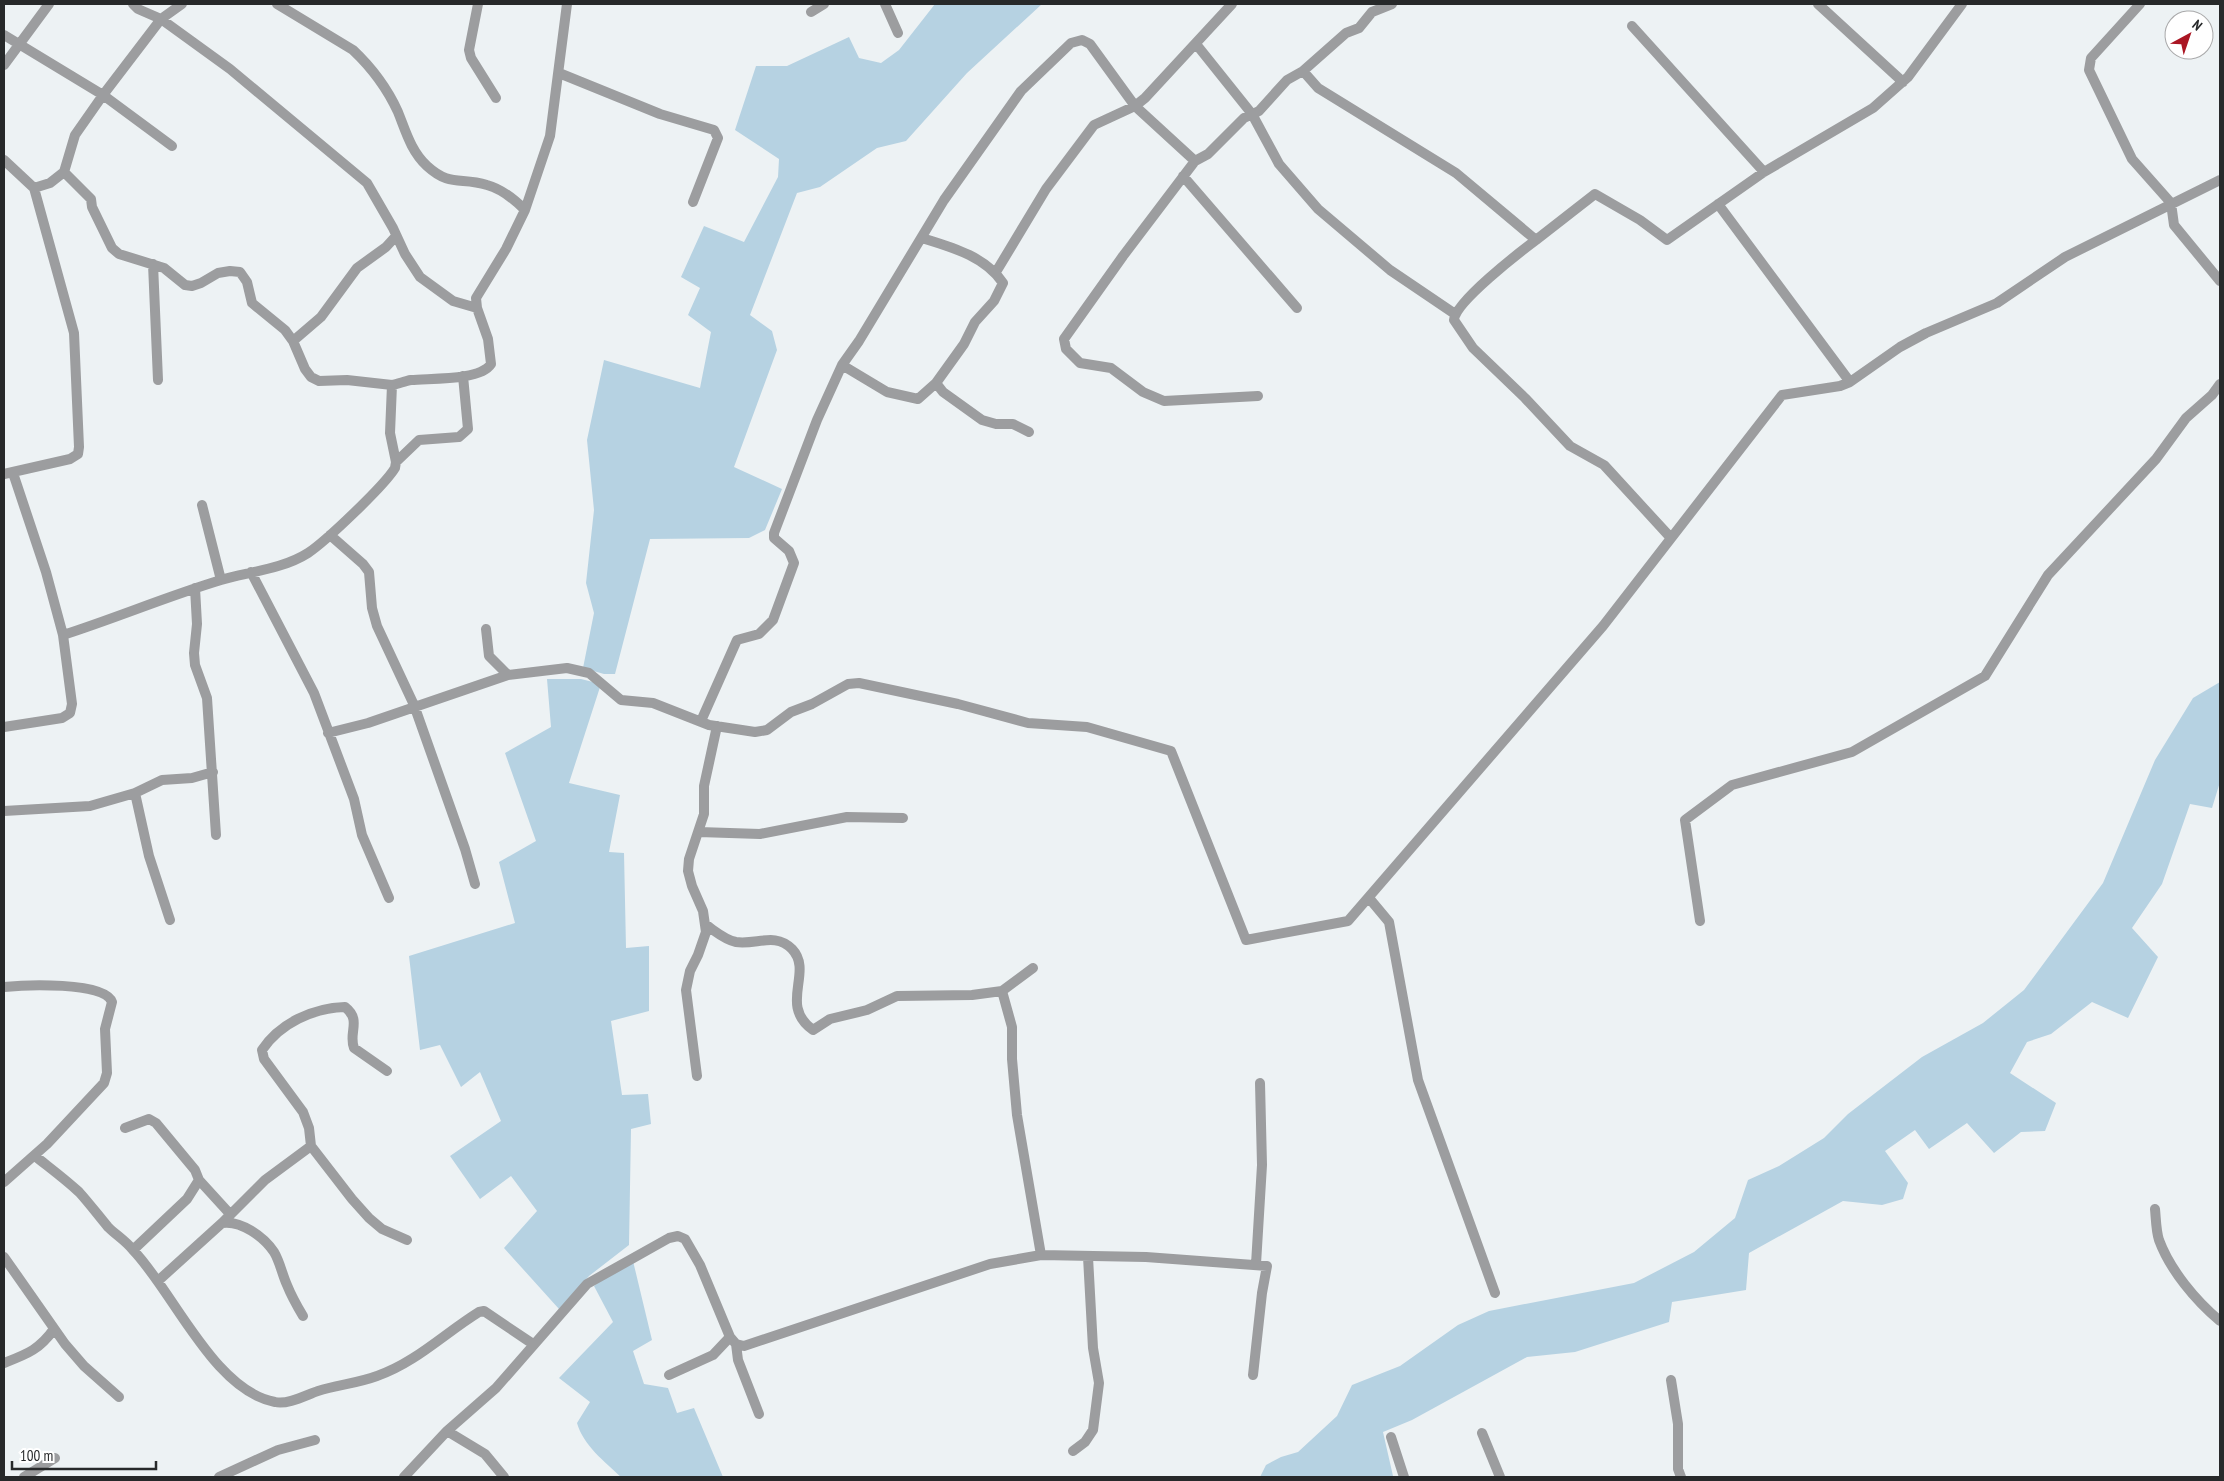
<svg xmlns="http://www.w3.org/2000/svg" width="2224" height="1481" viewBox="0 0 2224 1481" font-family="'PT Sans Narrow',sans-serif">
<style>
.green{fill:#b6d2e2}
.lines{fill:none;stroke-linecap:round;stroke-linejoin:round}
.street{stroke:#9c9d9f;stroke-width:10}
</style>
<rect width="100%" height="100%" fill="#edf2f4"/>
<path class="green" d="M935,4H1042L967,73L906,141L877,148L820,187L797,193L750,315L772,331L777,350L734,467L782,489L765,530L749,538L650,539L615,674H604L583,668L594,613L586,583L594,510L587,440L604,360L700,388L711,332L688,315L700,288L681,277L704,226L744,242L778,177L779,159L735,130L756,66H787L849,37L859,58L881,63L899,50Z
M547,679H581L601,684L569,783L620,795L609,852L624,853L626,948L649,946V1011L611,1021L622,1095L648,1094L651,1124L631,1129L629,1245L589,1276L559,1309L504,1248L537,1211L511,1176L480,1199L450,1156L501,1121L480,1072L461,1087L440,1045L420,1050L409,956L515,923L499,862L536,841L505,753L551,727Z
M2220,682V782L2212,808L2190,804L2162,884L2132,928L2158,957L2128,1018L2092,1002L2051,1034L2027,1042L2010,1073L2056,1103L2045,1131L2021,1132L1994,1153L1967,1123L1929,1149L1915,1130L1885,1151L1908,1183L1903,1199L1882,1205L1843,1201L1749,1253L1746,1290L1672,1302L1669,1322L1575,1352L1527,1357L1412,1420L1383,1432L1393,1476L1391,1477H1260L1266,1465L1281,1457L1298,1452L1337,1416L1352,1385L1400,1366L1458,1325L1489,1311L1634,1283L1694,1252L1735,1218L1748,1180L1779,1166L1824,1138L1848,1114L1922,1057L1983,1023L2024,990L2103,883L2155,760L2193,698Z
M633,1261L652,1340L633,1351L644,1384L668,1388L677,1413L694,1408L723,1477H621C605,1462 583,1445 577,1423L590,1402L559,1378L613,1322L594,1286L611,1273Z"/>
<g class="lines">
<path class="street" d="M133,4L138,9L161,19L230,69L367,183L393,228L405,254L420,277L453,301L477,308
M478,4L469,50L471,58L496,98
M885,4L898,33
M1818,4L1903,82
M2140,4L2091,58L2089,70L2132,159L2171,203L2174,225L2220,281
M811,12L824,4
M1632,26L1764,172
M4,35L103,95L172,146
M1196,44L1252,114L1279,164L1318,209L1390,270L1455,314
M4,65L49,4
M1303,71L1318,88L1456,173L1536,240L1595,194L1640,220L1667,240L1764,172L1873,108L1908,77L1962,4
M559,73L660,114L714,130L718,138L693,202
M4,160L34,188L74,333L79,447L78,454L70,459L4,474
M64,172L91,199L92,207L112,248L119,254L164,268L185,285L192,286L201,283L218,273L230,271L240,272L247,282L252,303L285,330L293,341L305,369L311,377L319,381L347,380L392,385
M1183,176L1297,308
M34,188L50,183L64,172L75,135L103,95L161,19L182,4
M1718,204L1850,382
M525,210L550,136L567,4
M922,238C951,247 985,256 1003,283L994,301L975,322L964,344L936,383L943,392L982,420L996,424H1013L1029,432
M1536,240C1520,252 1455,302 1454,320L1473,348L1525,398L1570,446L1604,465L1671,538
M153,264L158,380
M996,272L1046,189L1094,125L1135,106L1145,98L1232,4
M293,341L321,317L357,268L386,247L396,236
M842,365L887,392L918,399L936,383
M1258,396L1164,401L1143,392L1111,368L1080,363L1066,349L1064,339L1123,256L1195,161L1208,154L1244,118L1259,111L1287,80L1303,71L1346,33L1359,28L1372,12L1392,4
M396,462L419,440L459,437L468,429L463,376
M202,505L221,580
M330,535L363,564L369,572L372,608L377,626L414,705L465,849L475,884
M251,572L314,693L354,799L362,835L389,898
M195,588L197,624L194,653L195,665L207,698L216,835
M486,629L489,656L508,675
M63,635C116,618 168,596 221,580C249,572 283,569 308,553C326,541 384,486 395,468L396,462L390,433L392,385C398,384 405,381 411,380C430,378 480,381 491,364L488,339L477,308L476,298L506,249L525,210C514,199 502,189 487,185C460,177 450,187 427,166C411,151 406,132 398,112C388,90 371,67 353,50L277,4
M701,721L737,640L759,634L773,620L794,563L789,551L774,538V533L817,420L842,365L859,341L944,200L1021,91L1071,43L1082,40L1090,44L1135,106L1195,161
M4,727L62,718L70,713L72,704L63,635L46,572L13,473
M328,733L368,723L508,675L567,668L589,673L621,700L653,703L709,725L755,732L767,730L791,712L812,704L848,684L859,683L958,704L1028,723L1087,727L1171,751L1246,940L1348,921L1603,626L1782,395L1840,386L1850,382L1900,347L1926,333L1997,303L2065,257L2220,180
M135,793L149,856L170,920
M4,811L90,806L135,793L162,780L192,778L213,772
M699,832L760,834L847,817L903,818
M1369,898L1389,922L1418,1080L1495,1293
M1700,921L1685,820L1732,785L1852,752L1985,676L2048,575L2156,459L2186,418L2212,395L2220,384
M706,925C715,931 725,940 736,942C757,945 775,932 792,949C814,972 778,1005 813,1030L830,1019L867,1010L897,996L972,995L1002,991L1033,968
M4,987C23,985 105,981 112,1002L105,1029L107,1073L104,1083L47,1144L4,1182
M1002,991L1012,1027V1059L1017,1115L1041,1255
M387,1071L354,1048C348,1033 362,1020 345,1007C313,1008 280,1023 262,1050L264,1059L303,1112L309,1128L311,1146L352,1199L369,1218L382,1229L407,1240
M697,1076L686,990L690,971L698,955L706,932L703,911L692,886L688,871L689,859L704,814V786L717,726
M125,1128L149,1119L156,1123L195,1170L199,1180L230,1214
M35,1156C50,1168 65,1179 79,1192C89,1203 98,1215 108,1227C116,1235 126,1241 133,1250C173,1291 214,1391 275,1402C288,1405 306,1395 318,1391C338,1385 358,1383 377,1376C415,1363 445,1333 479,1312L484,1311L533,1344
M2155,1209C2156,1219 2156,1231 2159,1240C2170,1270 2196,1301 2220,1321
M222,1223C241,1220 264,1237 274,1252C280,1262 282,1274 287,1285C291,1295 297,1306 303,1316
M133,1250L187,1199L199,1180
M4,1257L65,1344L84,1366L119,1397
M1256,1264L1262,1165L1260,1083
M159,1280L222,1223L265,1180L311,1146
M736,1344L738,1360L759,1414
M4,1363C27,1354 39,1350 54,1329
M669,1375L713,1355L730,1337
M1671,1380L1678,1424V1469L1681,1477
M447,1431L496,1388L587,1284L669,1238L678,1236L685,1239L700,1265L730,1337L736,1344L744,1346L990,1264L1041,1255L1146,1257L1267,1266L1262,1293L1253,1375
M1482,1433L1500,1477
M1391,1437L1404,1477
M1073,1451L1085,1442L1093,1430L1099,1383L1093,1348L1088,1257
M24,1477L55,1458
M219,1477L278,1450L315,1440
M404,1477L447,1431L485,1454L504,1477"/>
</g>
<rect width="2224" height="1481" fill="none" stroke="#27292a" stroke-width="10"/>
<g transform="translate(2189 35) rotate(40)"><circle r="24" fill="#ffffff" stroke="#a9a9aa"/>
<path d="M0-4L9 19L0 12L-9 19Z" fill="#aa1623"/>
<text y="-8" font-size="14" font-weight="bold" text-anchor="middle" fill="#27292a">N</text>
</g>
<path d="M12 1461v8h144v-8" fill="none" stroke="#27292a" stroke-width="2.5"/>
<text x="20" y="1461" font-size="15" fill="#27292a" stroke="#ffffff" stroke-width="4" paint-order="stroke">100 m</text>
</svg>
